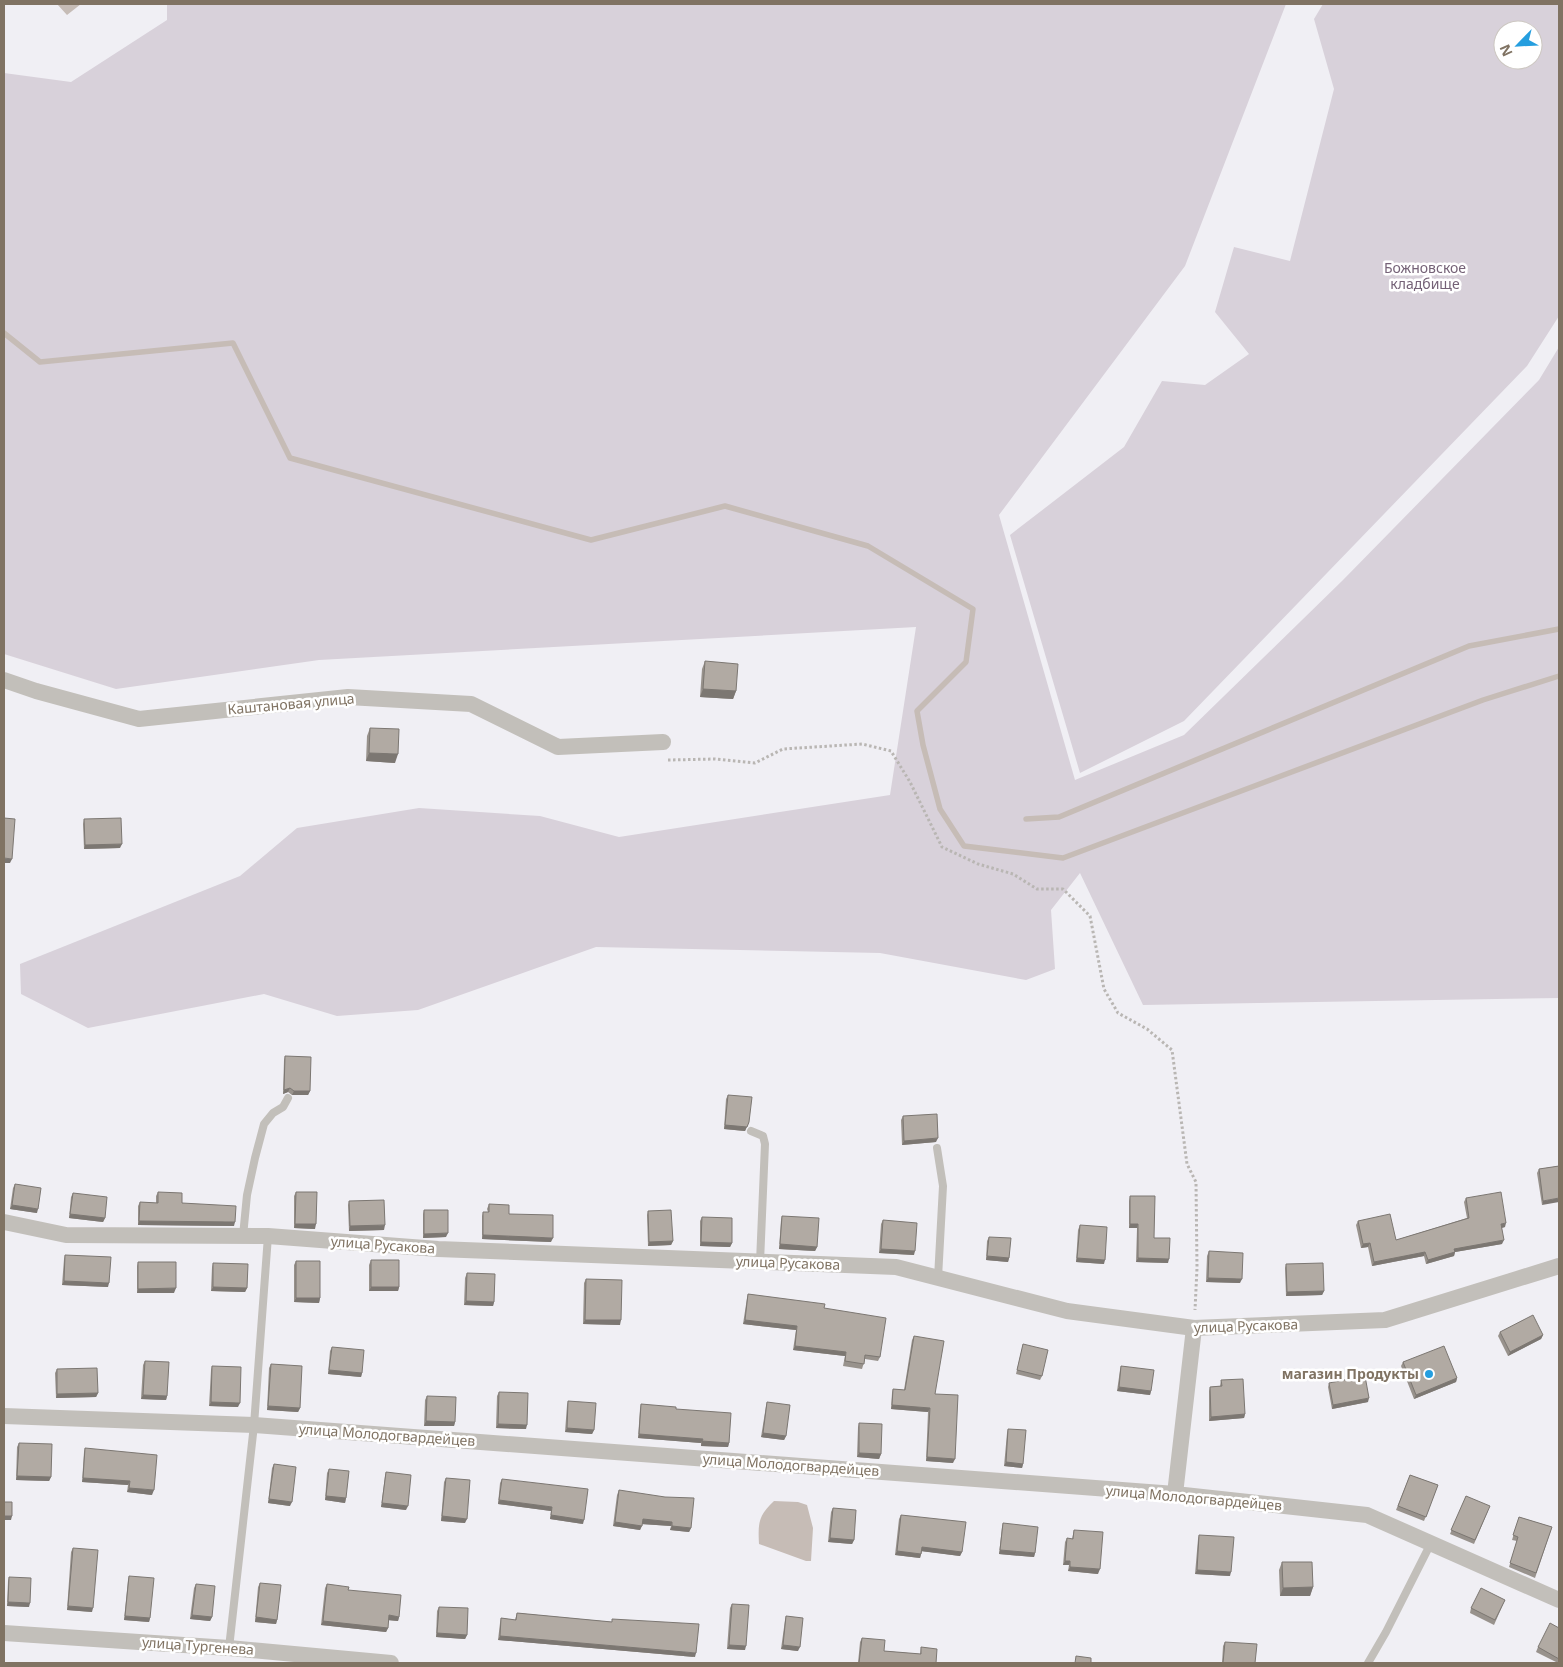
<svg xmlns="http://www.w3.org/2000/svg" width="1563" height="1667" viewBox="0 0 1563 1667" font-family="'Noto Sans',sans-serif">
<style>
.green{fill:#d8d1da;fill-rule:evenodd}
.water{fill:#c6bcb6}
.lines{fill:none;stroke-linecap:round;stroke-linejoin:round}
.stream{stroke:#c6bcb6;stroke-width:5.5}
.path{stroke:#b9b6b3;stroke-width:3;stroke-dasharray:2.5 2.5;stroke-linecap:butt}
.lane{stroke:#c2bfba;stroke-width:8}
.street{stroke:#c2bfba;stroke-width:16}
.wall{fill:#98928c}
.shaded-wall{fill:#7c7772}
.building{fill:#b1aaa3;stroke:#7c7772}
.poi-dot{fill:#259edf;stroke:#fff;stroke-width:2}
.labels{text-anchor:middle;stroke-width:5;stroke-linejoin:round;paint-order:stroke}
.park-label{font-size:14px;fill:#756277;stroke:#fff}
.street-label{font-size:14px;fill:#807363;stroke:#fff}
.poi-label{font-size:14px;font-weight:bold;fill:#807363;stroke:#fff;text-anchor:end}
</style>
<rect width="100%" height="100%" fill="#f0eff4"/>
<path class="green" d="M167,4H1286L1185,266L999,515L1075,780L1184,735L1343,580L1539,380L1559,347V998L1143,1005L1080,873L1051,910L1055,969L1026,980L880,953L596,947L418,1010L337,1016L264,994L88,1028L21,994L20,964L240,876L297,828L419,808L540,816L619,837L890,795L916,627L319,660L116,689L4,654V73L71,82L167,20Z
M1323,4H1559V316L1527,366L1184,721L1080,773L1010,535L1124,447L1162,381L1205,385L1249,354L1215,312L1234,247L1290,261L1334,89L1314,19ZM1503,30H1533V60H1503Z"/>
<path class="water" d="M57,4H81L67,15Z
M774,1501L798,1502L807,1505L813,1528L811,1561H806L759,1544C758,1523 758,1516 774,1501Z"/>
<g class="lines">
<path class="stream" d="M4,333L40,362L233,343L290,458L591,540L725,506L868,546L973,609L966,662L917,711L923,745L940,809L964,846L1063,858L1483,700L1559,676
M1026,819L1059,817L1469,646L1559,629"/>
<path class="path" d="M668,760L715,759L755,763L783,749L862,744L891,751L910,782L942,847L978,864L1013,874L1037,889H1063L1090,916L1104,989L1118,1013L1147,1029L1172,1050L1187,1164L1196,1182L1197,1268L1195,1310"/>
<path class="lane" d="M751,1131L763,1136L765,1144L760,1262
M937,1148L943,1186L938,1278
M243,1236L247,1195L255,1158L264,1124L273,1113L283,1107L288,1098
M229,1648L254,1425L268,1236
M1368,1663L1386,1632L1431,1543"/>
<path class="street" d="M4,680L36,691L139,719L348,697L471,704L558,747L663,742
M4,1222L66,1235L268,1236L438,1249L896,1267L1067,1311L1194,1328L1385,1320L1559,1266
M4,1416L254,1425L1175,1494L1367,1515L1559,1600
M1175,1494L1194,1328
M4,1633L229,1648L391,1663"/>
</g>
<path class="wall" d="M705,661L736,691L733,699L700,697L702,669Z
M370,728L395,763L366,761L367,736Z
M84,819L120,848L84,849L83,824Z
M285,1056L310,1091L308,1095H292L288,1092L283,1094L284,1060Z
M728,1095L749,1122L745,1131L724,1129L726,1099Z
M903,1116L936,1142L902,1145L901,1120Z
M1559,1166L1542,1205L1537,1173L1539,1169Z
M15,1184L37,1213L10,1209L13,1188Z
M158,1192L182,1203L234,1226L138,1225V1206L140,1202L156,1203V1196Z
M296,1192L315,1229L294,1228V1196Z
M73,1193L105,1218L103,1222L69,1218L71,1197Z
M1130,1196L1168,1263L1136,1262L1137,1228H1129V1201Z
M1466,1198L1505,1227L1502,1228V1244L1455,1252L1454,1256L1426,1264L1424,1256L1372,1266L1368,1247L1361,1248L1356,1225L1358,1221L1396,1240L1467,1218L1464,1202Z
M349,1201L384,1230L349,1231L348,1205Z
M489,1204L509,1214L551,1242L482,1239V1216L483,1212H488L487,1209Z
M424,1210L446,1237L423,1238V1214Z
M648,1211L673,1241L671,1245L648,1246L647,1215Z
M782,1216L817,1247L815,1251L779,1249L781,1220Z
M702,1217L732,1243L730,1247L700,1246V1221Z
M883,1220L914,1255L879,1253L881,1224Z
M1080,1225L1104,1264L1076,1262L1078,1230Z
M989,1237L1009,1258L1008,1262L986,1260L987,1241Z
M1209,1251L1240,1283L1206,1282L1207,1256Z
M65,1255L108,1287L62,1285L64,1259Z
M371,1260L399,1287L398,1291H369V1265Z
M296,1261L320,1298L319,1303L294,1302V1265Z
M138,1262L174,1293H137V1266Z
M213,1263L247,1288L245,1292L211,1291L212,1267Z
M1286,1264L1324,1291L1322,1295L1286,1296L1285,1268Z
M467,1273L494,1302L493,1306L464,1305L465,1278Z
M586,1279L620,1325L583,1324L584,1283Z
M748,1294L824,1308L880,1357L878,1361L865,1359L862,1369L843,1366L845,1356L793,1350L796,1330L743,1324L747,1298Z
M1500,1332L1543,1335L1541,1339L1508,1356L1498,1336Z
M914,1336L935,1394L953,1463L926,1461L928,1412L891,1409L892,1393L893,1389L904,1390L912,1340Z
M1023,1344L1042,1376L1040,1380L1016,1374Z
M332,1347L362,1373L361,1377L328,1374L330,1351Z
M145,1361L167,1396L166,1400L141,1399L143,1365Z
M1403,1362L1457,1378L1456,1382L1414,1399L1401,1366Z
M271,1364L300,1408L298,1412L267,1410L269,1368Z
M212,1366L238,1407L209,1406L211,1370Z
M1121,1366L1151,1391L1150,1395L1117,1391L1120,1370Z
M57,1369L98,1393L96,1397L56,1398L55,1373Z
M1221,1380L1245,1414L1244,1418L1209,1421V1391L1210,1387L1220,1386Z
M1329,1383L1368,1402L1332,1409L1328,1387Z
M499,1392L526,1429L496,1428L497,1396Z
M427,1396L455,1422L454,1426H424L425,1400Z
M568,1401L594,1430L592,1434L565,1432L567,1405Z
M767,1402L786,1436L784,1440L761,1437L766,1406Z
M641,1404L729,1443L728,1447L701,1446V1443L638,1438L640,1409Z
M859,1423L881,1454L879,1459L857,1457L858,1427Z
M1008,1429L1023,1464L1022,1468L1004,1466L1007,1433Z
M19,1443L51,1477L49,1481L16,1480L17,1447Z
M85,1448L152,1495L127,1492L128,1485L82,1482L84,1452Z
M274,1464L290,1506L268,1503L272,1468Z
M329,1469L346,1498L345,1503L325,1500L327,1473Z
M386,1472L406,1510L381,1507L385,1476Z
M1410,1475L1438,1485L1424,1521L1396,1510Z
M446,1478L465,1523L441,1521L444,1482Z
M502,1479L583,1524L550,1519L551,1511L498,1504L500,1483Z
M619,1490L691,1528L689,1532L670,1530L671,1526L642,1524L640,1530L613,1526L617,1495Z
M1466,1496L1488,1511L1474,1544L1450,1534Z
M833,1508L854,1540L852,1544L828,1542L831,1512Z
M901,1515L962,1552L960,1556L922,1551L920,1558L895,1555L899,1519Z
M1519,1517L1552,1527L1535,1578L1509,1567L1517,1541L1512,1540Z
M1003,1523L1035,1553L1034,1557L999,1554L1002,1527Z
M1074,1530L1098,1574L1068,1571L1069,1565H1063L1065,1542L1067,1538L1072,1539Z
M1199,1535L1230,1576L1195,1574L1198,1539Z
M73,1548L92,1612L67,1610L71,1552Z
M1282,1562L1313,1587L1310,1596H1280L1279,1570Z
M129,1576L150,1618L149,1622L124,1620L128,1580Z
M9,1577L29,1607L7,1606L8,1581Z
M260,1583L277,1620L276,1624L255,1622L258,1587Z
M196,1584L212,1617L210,1621L190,1619L194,1588Z
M327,1584L348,1590L399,1617L398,1621L388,1620V1628L386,1632L321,1625L325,1588Z
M1505,1600L1494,1625L1470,1613L1471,1608Z
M732,1604L745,1650L727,1649L730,1608Z
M439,1607L467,1635L465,1639L436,1637L437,1611Z
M517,1613L612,1622V1619L695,1657L498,1640L500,1623L501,1618L515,1620Z
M786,1616L798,1651L781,1649L785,1620Z
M1559,1628V1663H1558L1536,1652L1538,1647Z
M862,1638L884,1651L920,1654L921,1647L936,1663H858L860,1642Z
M1225,1642L1255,1663H1222L1223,1646Z"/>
<path class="shaded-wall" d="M703,689L736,691L733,699L700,697Z
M369,753L398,754L395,763L366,761Z
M122,844L120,848L84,849L85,845Z
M4,858L12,859L10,863H4Z
M290,1088L288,1092L283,1094L284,1090Z
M294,1091H310L308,1095H292Z
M749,1122L745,1131L724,1129L725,1125Z
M938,1138L936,1142L902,1145L904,1141Z
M1559,1198V1202L1542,1205L1543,1201Z
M12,1205L38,1209L37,1213L10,1209Z
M70,1214L105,1218L103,1222L69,1218Z
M139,1221L235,1222L234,1226L138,1225Z
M1506,1223L1505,1227L1500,1228L1501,1224Z
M295,1224H316L315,1229L294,1228Z
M1130,1224H1138L1137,1228H1129Z
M385,1225L384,1230L349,1231L350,1226Z
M448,1233L446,1237L423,1238L424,1234Z
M483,1235L553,1238L551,1242L482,1239Z
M1504,1240L1502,1244L1455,1252L1454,1256L1426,1264L1428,1260L1454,1249Z
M673,1241L671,1245L648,1246L649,1242Z
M701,1242L732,1243L730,1247L700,1246Z
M1370,1243L1368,1247L1361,1248L1363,1244Z
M780,1244L817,1247L815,1251L779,1249Z
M881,1249L915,1251L914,1255L879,1253Z
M1425,1252L1424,1256L1372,1266L1374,1262Z
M987,1256L1009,1258L1008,1262L986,1260Z
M1077,1258L1105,1260L1104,1264L1076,1262Z
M1138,1258L1169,1259L1168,1263L1136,1262Z
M1208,1278L1242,1279L1240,1283L1206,1282Z
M64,1281L109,1283L108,1287L62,1285Z
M213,1287L247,1288L245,1292L211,1291Z
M371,1287H399L398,1291H369Z
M176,1288L174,1293H137L138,1289Z
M1324,1291L1322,1295L1286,1296L1287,1292Z
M296,1298H320L319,1303L294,1302Z
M466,1301L494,1302L493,1306L464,1305Z
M585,1320H621L620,1325L583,1324Z
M745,1320L797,1326L796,1330L743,1324Z
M1543,1335L1541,1339L1508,1356L1510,1352Z
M795,1346L846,1352L845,1356L793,1350Z
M329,1370L362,1373L361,1377L328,1374Z
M1457,1378L1456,1382L1414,1399L1416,1395Z
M1119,1387L1151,1391L1150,1395L1117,1391Z
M98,1393L96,1397L56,1398L57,1394Z
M143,1395L167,1396L166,1400L141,1399Z
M1369,1398L1368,1402L1332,1409L1333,1405Z
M211,1402L240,1403L238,1407L209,1406Z
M892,1405L930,1408L928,1412L891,1409Z
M268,1406L300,1408L298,1412L267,1410Z
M1245,1414L1244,1418L1209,1421L1211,1417Z
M426,1421L455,1422L454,1426H424Z
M498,1424L527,1425L526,1429L496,1428Z
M567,1428L594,1430L592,1434L565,1432Z
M763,1433L786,1436L784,1440L761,1437Z
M639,1434L703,1439L701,1443L638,1438Z
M702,1441L729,1443L728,1447L701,1446Z
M859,1453L881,1454L879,1459L857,1457Z
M927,1457L955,1459L953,1463L926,1461Z
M1006,1462L1023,1464L1022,1468L1004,1466Z
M17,1476L51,1477L49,1481L16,1480Z
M83,1478L130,1481L128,1485L82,1482Z
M129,1488L154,1490L152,1495L127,1492Z
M326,1496L346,1498L345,1503L325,1500Z
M269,1499L292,1502L290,1506L268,1503Z
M499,1500L552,1507L551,1511L498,1504Z
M382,1503L408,1506L406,1510L381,1507Z
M551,1515L584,1520L583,1524L550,1519Z
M4,1516H12L11,1520H4Z
M442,1516L467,1519L465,1523L441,1521Z
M643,1519L672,1522L671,1526L641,1524Z
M615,1522L642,1526L640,1530L613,1526Z
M672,1526L691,1528L689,1532L670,1530Z
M830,1538L854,1540L852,1544L828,1542Z
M922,1547L962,1552L960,1556L920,1551Z
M1000,1550L1035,1553L1034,1557L999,1554Z
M897,1551L921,1554L920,1558L895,1555Z
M1065,1561H1070L1069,1565H1063Z
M1070,1567L1100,1569L1098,1574L1068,1571Z
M1197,1570L1231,1572L1230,1576L1195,1574Z
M1313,1587L1310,1596H1280L1283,1588Z
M8,1602L30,1603L29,1607L7,1606Z
M68,1606L93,1608L92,1612L67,1610Z
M192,1615L212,1617L210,1621L190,1619Z
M389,1615L399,1617L398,1621L387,1620Z
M125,1616L150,1618L149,1622L124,1620Z
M256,1617L277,1620L276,1624L255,1622Z
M323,1621L388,1628L386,1632L321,1625Z
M437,1633L467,1635L465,1639L436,1637Z
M500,1636L696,1653L695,1657L498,1640Z
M729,1645L746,1646L745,1650L727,1649Z
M783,1645L800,1647L798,1651L781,1649Z"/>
<path class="building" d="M705,661L738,664L736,691L703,689Z
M370,728L399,729L398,754L369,753Z
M4,818L15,819L12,859L4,858Z
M121,818L122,844L85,845L84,819Z
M285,1056L311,1057L310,1091H294L290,1088L284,1090Z
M728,1095L752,1097L749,1122L747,1127L725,1125Z
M937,1114L938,1138L904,1141L903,1116Z
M1559,1166V1198L1543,1201L1539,1169Z
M15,1184L41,1188L38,1209L12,1205Z
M158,1192L182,1193V1203L236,1206L235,1222L139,1221L140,1202L158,1203Z
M296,1192H317L316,1224H295Z
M1501,1192L1506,1223L1501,1224L1504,1240L1454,1249L1455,1252L1428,1260L1425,1252L1374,1262L1370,1243L1363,1244L1358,1221L1390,1214L1396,1240L1469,1218L1466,1198Z
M73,1193L107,1197L105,1218L70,1214Z
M1130,1196H1155L1154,1238H1170L1169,1259L1138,1258V1224H1130Z
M384,1200L385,1225L350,1226L349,1201Z
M489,1204L509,1205V1214L553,1215V1238L483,1235V1212H489Z
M424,1210H448V1233L424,1234Z
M671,1210L673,1241L649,1242L648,1211Z
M782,1216L819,1218L817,1247L780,1244Z
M702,1217L732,1218V1243L701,1242Z
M883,1220L917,1223L915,1251L881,1249Z
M1080,1225L1107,1227L1105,1260L1077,1258Z
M989,1237L1011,1238L1009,1258L987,1256Z
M1209,1251L1243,1253L1242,1279L1208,1278Z
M65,1255L111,1257L109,1283L64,1281Z
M371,1260H399V1287H371Z
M296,1261H320V1298H296Z
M138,1262H176V1288L138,1289Z
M213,1263L248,1264L247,1288L213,1287Z
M1323,1263L1324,1291L1287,1292L1286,1264Z
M467,1273L495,1274L494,1302L466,1301Z
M586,1279L622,1280L621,1320H585Z
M748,1294L825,1304L824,1308L886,1318L880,1357L865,1355L864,1364L845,1361L846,1352L795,1346L797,1326L745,1320Z
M1533,1315L1543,1335L1510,1352L1500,1332Z
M914,1336L944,1341L935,1394L958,1395L955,1459L927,1457L930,1408L892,1405L893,1389L905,1390Z
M1023,1344L1048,1350L1042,1376L1017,1370Z
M1444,1346L1457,1378L1416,1395L1403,1362Z
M332,1347L364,1350L362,1373L329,1370Z
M145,1361L169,1362L167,1396L143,1395Z
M271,1364L302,1366L300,1408L268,1406Z
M212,1366L241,1367L240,1403L211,1402Z
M1121,1366L1154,1370L1151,1391L1119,1387Z
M97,1368L98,1393L57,1394V1369Z
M1365,1376L1369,1398L1333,1405L1329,1383Z
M1243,1379L1245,1414L1211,1417L1210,1387L1222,1386L1221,1380Z
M499,1392L528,1393L527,1425L498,1424Z
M427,1396L456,1397L455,1422L426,1421Z
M568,1401L596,1403L594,1430L567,1428Z
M767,1402L790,1405L786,1436L763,1433Z
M641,1404L676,1407V1409L731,1413L729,1443L702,1441L703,1439L639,1434Z
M859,1423L882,1424L881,1454L859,1453Z
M1008,1429L1026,1430L1023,1464L1006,1462Z
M19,1443L52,1444L51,1477L17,1476Z
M85,1448L157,1455L154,1490L129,1488L130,1481L83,1478Z
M274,1464L296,1467L292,1502L269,1499Z
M329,1469L349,1471L346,1498L326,1496Z
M386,1472L411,1475L408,1506L382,1503Z
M1410,1475L1438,1485L1426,1517L1398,1506Z
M446,1478L470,1480L467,1519L442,1516Z
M502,1479L588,1489L584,1520L551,1515L552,1507L499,1500Z
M619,1490L665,1497L694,1498L691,1528L672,1526V1522L643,1519L642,1526L615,1522Z
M1466,1496L1490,1506L1475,1540L1451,1530Z
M4,1502H12V1516H4Z
M833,1508L856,1510L854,1540L830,1538Z
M901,1515L966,1522L962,1552L922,1547L921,1554L897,1551Z
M1519,1517L1552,1527L1536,1573L1510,1563L1518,1537L1513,1535Z
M1003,1523L1038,1527L1035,1553L1000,1550Z
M1074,1530L1103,1532L1100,1569L1070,1567V1561H1065L1067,1538L1073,1539Z
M1199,1535L1234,1537L1231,1572L1197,1570Z
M73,1548L98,1550L93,1608L68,1606Z
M1282,1562H1312L1313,1587L1283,1588Z
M129,1576L154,1578L150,1618L125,1616Z
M9,1577L31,1578L30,1603L8,1602Z
M260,1583L281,1585L277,1620L256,1617Z
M196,1584L215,1586L212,1617L192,1615Z
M327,1584L349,1587L348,1590L401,1595L399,1617L389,1615L388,1628L323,1621Z
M1481,1588L1505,1600L1495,1620L1471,1608Z
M732,1604L749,1605L746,1646L729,1645Z
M439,1607L468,1608L467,1635L437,1633Z
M517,1613L612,1622V1619L699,1624L696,1653L500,1636L501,1618L516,1620Z
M786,1616L803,1618L800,1647L783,1645Z
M1550,1623L1559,1628V1659L1538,1647Z
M862,1638L885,1640L884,1651L921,1654V1647L937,1649L936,1663H859Z
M1225,1642L1257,1644L1255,1663H1223Z
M1076,1656L1091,1658V1663H1075Z"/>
<circle class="poi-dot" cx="1429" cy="1374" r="5"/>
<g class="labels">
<g class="park-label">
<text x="1425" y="273">Божновское<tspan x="1425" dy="16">кладбище</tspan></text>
</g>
<g class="street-label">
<text transform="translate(291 704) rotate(-5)" y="5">Каштановая улица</text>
<text transform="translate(383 1245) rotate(4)" y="5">улица Русакова</text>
<text transform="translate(788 1263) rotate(2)" y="5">улица Русакова</text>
<text transform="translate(1246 1326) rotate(-2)" y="5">улица Русакова</text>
<text transform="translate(387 1435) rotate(4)" y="5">улица Молодогвардейцев</text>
<text transform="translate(791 1465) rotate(4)" y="5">улица Молодогвардейцев</text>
<text transform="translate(1194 1498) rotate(5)" y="5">улица Молодогвардейцев</text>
<text transform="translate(198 1646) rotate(4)" y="5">улица Тургенева</text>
</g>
<g class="poi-label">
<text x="1419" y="1379">магазин Продукты</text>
</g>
</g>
<rect width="1563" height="1667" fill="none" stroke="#807363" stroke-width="10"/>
<g transform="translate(1518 45) rotate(246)"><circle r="24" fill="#ffffff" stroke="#ccc7c1"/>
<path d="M0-4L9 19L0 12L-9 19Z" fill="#259edf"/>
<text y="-8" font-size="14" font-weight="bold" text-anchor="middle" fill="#807363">N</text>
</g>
</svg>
